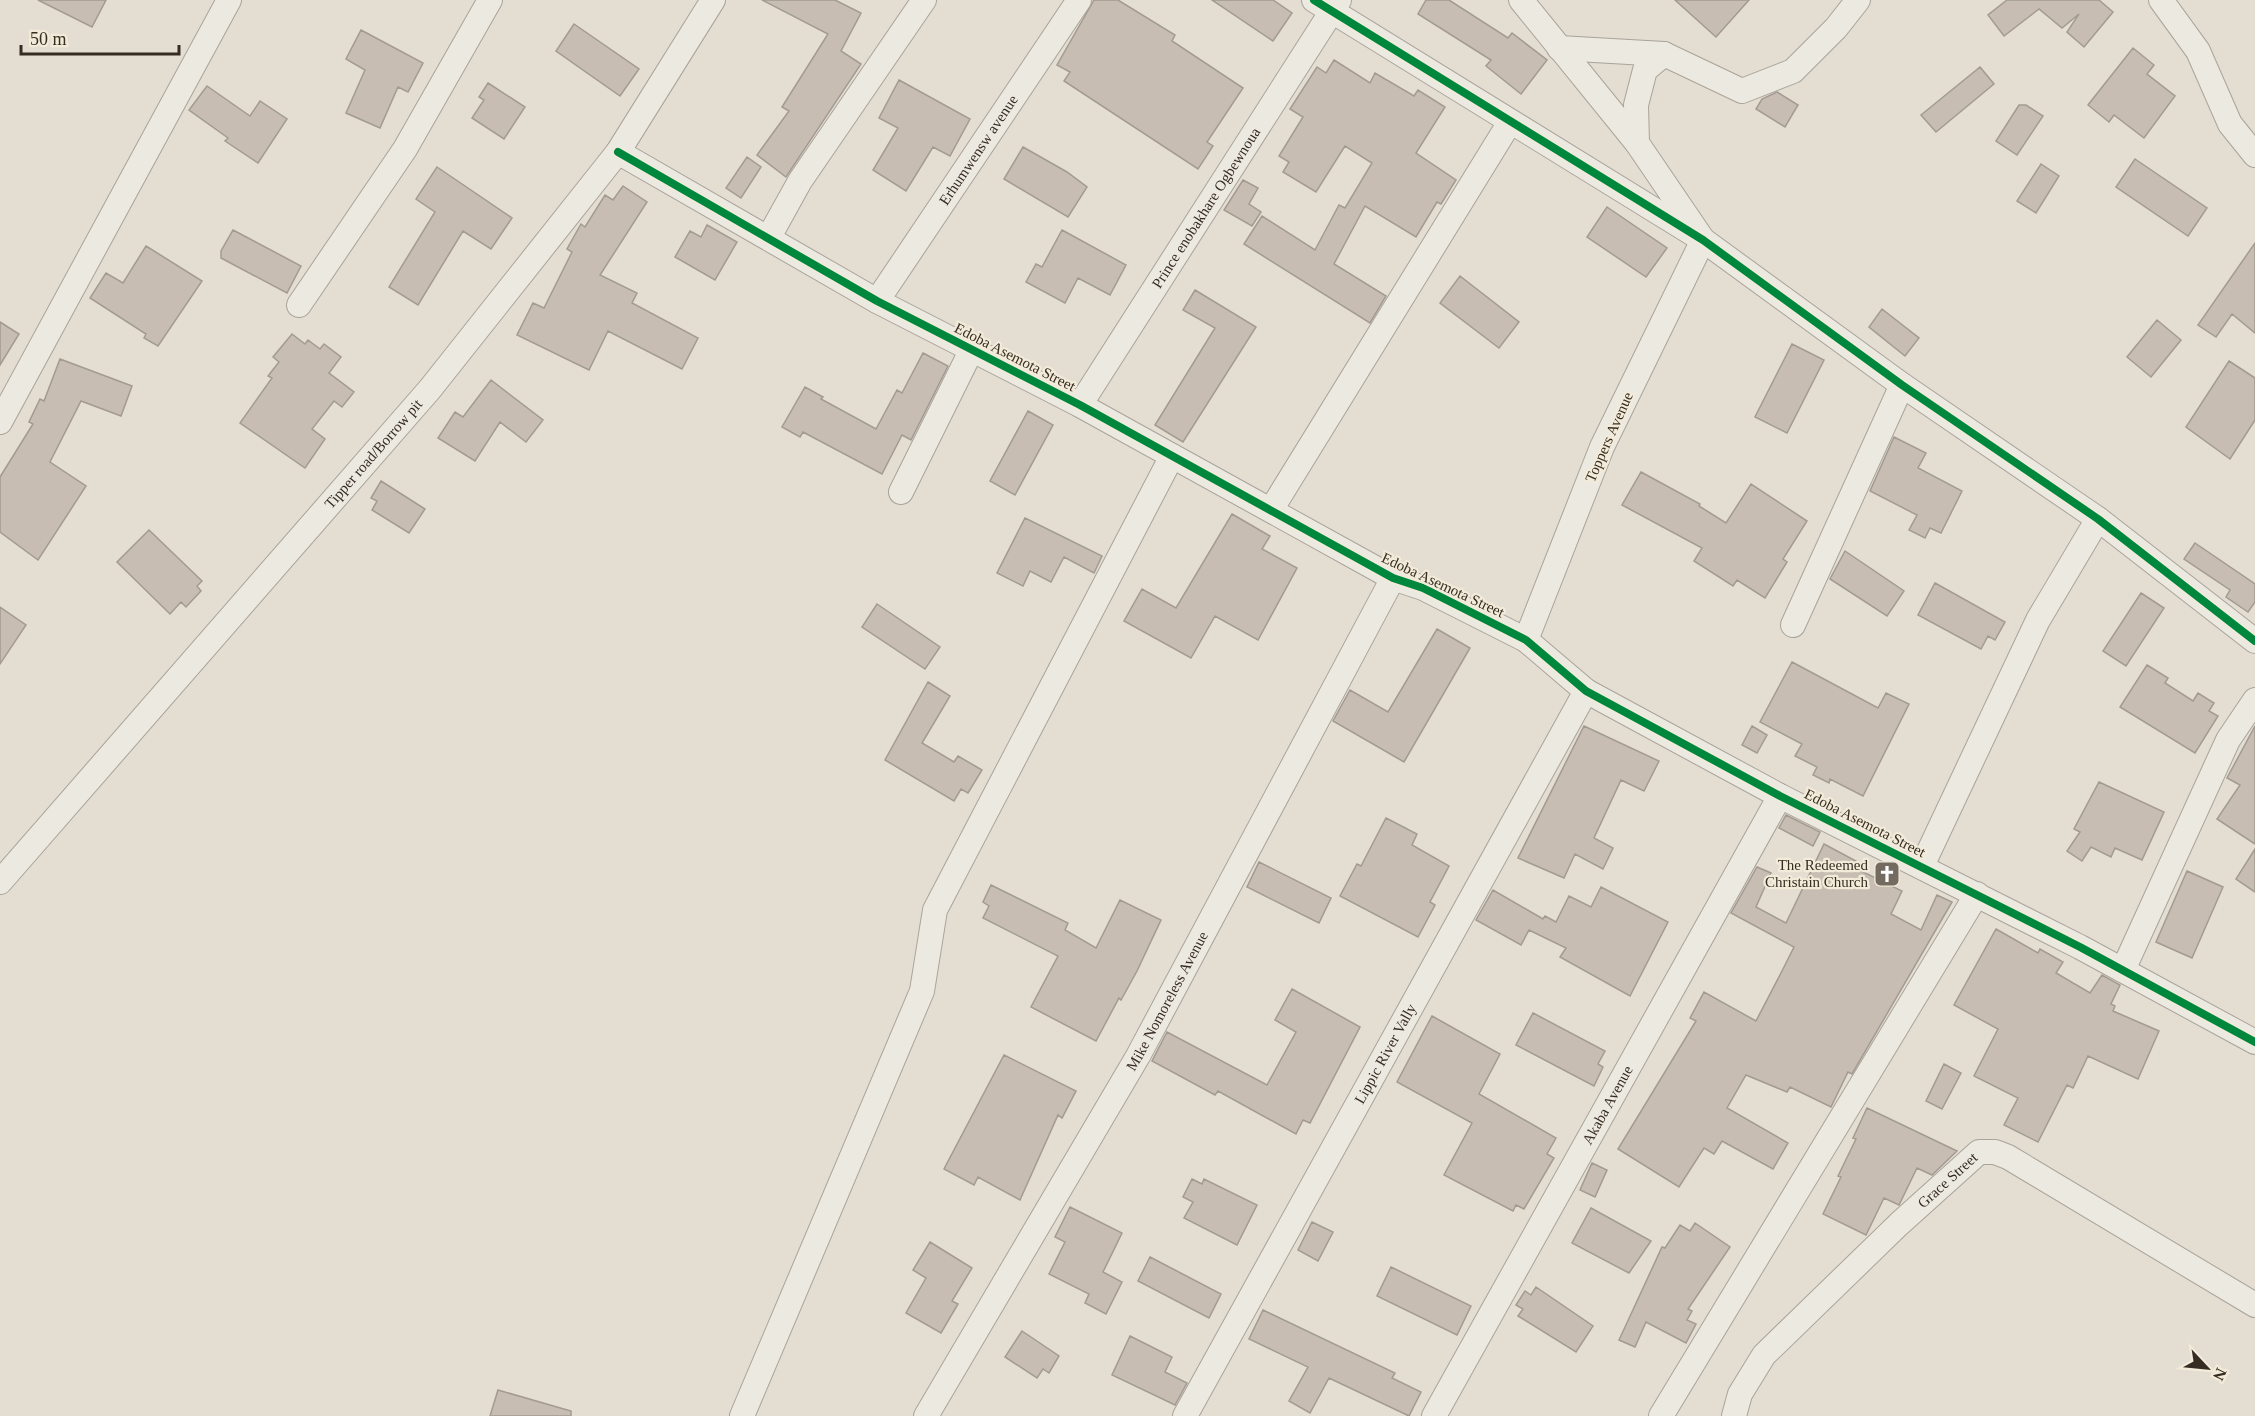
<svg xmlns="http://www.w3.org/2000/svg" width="2255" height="1416" viewBox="0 0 2255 1416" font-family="Georgia,serif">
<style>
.building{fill:#c7bdb3;stroke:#a39a91;stroke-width:1.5}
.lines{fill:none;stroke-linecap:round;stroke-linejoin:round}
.minor-casing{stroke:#a9a39a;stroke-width:26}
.minor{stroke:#ece9e1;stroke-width:24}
.cycleway-casing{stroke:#f3ebd9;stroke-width:11}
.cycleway{stroke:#00873e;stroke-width:8}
.labels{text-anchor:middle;stroke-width:4.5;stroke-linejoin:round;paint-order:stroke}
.street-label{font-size:15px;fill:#372c22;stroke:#f3ebd9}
.poi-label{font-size:15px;fill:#372c22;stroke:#f3ebd9;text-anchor:end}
</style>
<rect width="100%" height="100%" fill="#e3ddd2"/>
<path class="building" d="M38,0H106L92,27Z
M762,0H835L861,13L841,51L861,64L786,177L757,155L789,111L782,107L828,34Z
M1094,0H1118L1175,35L1172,41L1243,88L1207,142L1213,146L1198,169L1064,81L1070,72L1057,65Z
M1212,0H1273L1292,13L1273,41Z
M1426,0H1449L1508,38L1512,33L1547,60L1521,94L1486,66L1491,60L1418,14Z
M1675,0H1749L1716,37Z
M2007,0H2099L2113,12L2084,47L2067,32L2079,14L2062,28L2039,9L2004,36L1988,15Z
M574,24L639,69L620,96L556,51Z
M361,30L423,63L408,92L398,87L380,128L346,113L365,70L346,59Z
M2133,48L2154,65L2147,74L2175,96L2144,138L2114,115L2109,122L2088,105Z
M1334,60L1370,83L1375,73L1414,96L1418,90L1445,107L1416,153L1456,180L1441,204L1437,202L1416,237L1365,206L1334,264L1386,296L1370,323L1244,244L1262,216L1315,250L1339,205L1345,208L1372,163L1345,146L1316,192L1283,172L1289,162L1279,156L1303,117L1290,109L1317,67L1326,73Z
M1980,67L1994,84L1936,132L1921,115Z
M899,80L970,119L950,156L933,147L906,191L873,170L898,128L879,118Z
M488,83L525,107L504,139L472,118L484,100L479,97Z
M207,86L250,116L260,101L287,119L258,163L225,141L228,138L189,110Z
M1777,92L1798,105L1785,127L1756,109L1762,99Z
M2019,105H2026L2043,116L2017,155L1996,141Z
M1023,147L1067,172L1087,187L1068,217L1004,179Z
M747,157L761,167L741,198L726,188Z
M2135,159L2207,208L2188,236L2116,187Z
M2041,164L2059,176L2036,213L2017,201Z
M437,167L512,218L491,249L463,231L418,305L389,287L435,212L416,199Z
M1243,180L1258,188L1249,204L1261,212L1252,226L1224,210Z
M623,186L647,202L600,275L637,293L632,303L698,338L682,369L608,331L589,370L517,335L533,303L544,308L572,252L567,249L581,224L585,227L605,195L613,200Z
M1607,207L1667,248L1646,277L1587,237Z
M707,225L737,242L715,280L675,257L690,231L701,237Z
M233,230L301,266L287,293L221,258V251Z
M1062,230L1126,265L1110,295L1078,278L1065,303L1026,282L1036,264L1042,267Z
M2255,243V333L2232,314L2216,337L2198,325Z
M146,246L202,281L158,346L144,338L146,334L90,298L106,273L123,283Z
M1460,276L1519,322L1499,348L1440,303Z
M1195,290L1256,327L1183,442L1155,425L1215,328L1183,310Z
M1882,309L1919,338L1905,356L1869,327Z
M2157,320L2181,340L2151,377L2127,357Z
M0,322L19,334L0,365Z
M292,334L305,344L308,340L320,349L324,344L341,357L329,373L354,392L342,407L334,401L312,429L325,439L305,468L240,423L272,378L268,376L279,362L273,357Z
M1792,344L1824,360L1787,433L1755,417Z
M923,353L948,366L911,440L902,435L882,474L803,432L800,437L782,427L805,387L823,397L821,399L876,429L897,390L902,393Z
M60,359L132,386L121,416L81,401L50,462L86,486L38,560L0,532V477L33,424L29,422L40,399L44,401Z
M2229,361L2255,378V420L2230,459L2186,427Z
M491,380L543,420L526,442L500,422L475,461L438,438L455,412L463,417Z
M1028,411L1053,425L1015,495L990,481Z
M1894,437L1926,453L1918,468L1962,491L1941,533L1930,528L1925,538L1909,530L1917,515L1870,491Z
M1641,472L1700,504L1699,506L1726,523L1751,484L1807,521L1783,559L1787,562L1765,598L1737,580L1733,586L1694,561L1702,548L1622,505Z
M381,481L425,509L409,533L372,510L377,501L371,498Z
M1232,514L1270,536L1262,549L1297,568L1258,640L1215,616L1191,658L1124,621L1142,589L1176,608Z
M1025,518L1102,556L1094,573L1064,557L1051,582L1030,571L1023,586L997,573Z
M149,530L202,581L197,586L201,591L186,607L181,602L170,614L117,562Z
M2195,543L2255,584V602L2248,612L2226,597L2230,590L2184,559Z
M1845,551L1904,591L1887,616L1830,579Z
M1935,583L2005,622L1995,640L1988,636L1981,649L1918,615Z
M2141,593L2164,608L2126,666L2103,651Z
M877,604L940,647L925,669L862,627Z
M0,607L26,625L0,664Z
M1437,629L1470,648L1404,762L1333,721L1350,690L1388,712Z
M1792,662L1878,708L1886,693L1909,704L1863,796L1830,779L1829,783L1813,775L1817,767L1795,756L1802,744L1760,722Z
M2147,665L2168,678L2165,683L2193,701L2198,693L2214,703L2209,711L2218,716L2195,753L2120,707Z
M928,682L950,696L922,743L954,762L958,756L982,770L968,793L961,789L954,801L885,760Z
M1584,726L1659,761L1644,791L1621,780L1594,838L1613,848L1603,869L1575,854L1564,878L1518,858Z
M1752,726L1767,735L1757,753L1742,745Z
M2255,726V844L2217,819L2240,785L2227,778Z
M2099,782L2164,812L2142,860L2115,848L2111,857L2091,847L2082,861L2067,851L2080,832L2074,829Z
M1786,815L1820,832L1813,846L1779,828Z
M1386,818L1417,834L1412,845L1449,866L1430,902L1435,905L1418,937L1340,896L1357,864L1361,866Z
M1824,844L1856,861L1853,867L1902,891L1891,914L1921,930L1937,895L1952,902L1852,1074L1848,1072L1831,1107L1790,1087L1787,1092L1746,1075L1727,1108L1788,1143L1773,1169L1722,1141L1714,1154L1704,1148L1679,1187L1618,1149L1696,1021L1690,1018L1704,992L1756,1021L1783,969L1794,947L1731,913L1757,867L1771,873L1756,907L1786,923Z
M2255,849V892L2236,879Z
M1259,862L1331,898L1319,923L1247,887Z
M2187,871L2223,887L2192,958L2156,942Z
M991,885L1068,923L1065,930L1096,948L1120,900L1161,920L1137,971L1121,1000L1119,998L1096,1041L1031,1007L1058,956L983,918L989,906L983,902Z
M1601,887L1668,922L1630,996L1560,957L1566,948L1529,930L1521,945L1476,920L1493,890L1543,919L1545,916L1556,922L1569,896L1591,907Z
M1996,929L2038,953L2040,949L2063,962L2056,973L2090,993L2102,975L2120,985L2111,1004L2115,1006L2113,1011L2159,1031L2138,1079L2088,1056L2073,1088L2067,1085L2038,1142L2004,1125L2018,1098L1974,1076L1998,1029L1954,1005Z
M1292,989L1360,1027L1310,1123L1303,1120L1296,1134L1218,1091L1215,1095L1152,1061L1167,1032L1267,1085L1296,1032L1275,1020Z
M1533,1013L1605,1051L1598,1064L1603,1067L1594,1086L1516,1045Z
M1432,1016L1500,1054L1479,1094L1556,1138L1547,1154L1554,1158L1524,1209L1516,1205L1513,1211L1444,1175L1472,1123L1397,1082Z
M1004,1055L1076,1091L1062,1118L1058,1115L1020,1200L978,1177L974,1185L944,1169Z
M1944,1064L1961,1073L1942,1109L1926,1101Z
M1867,1108L1957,1151L1932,1175L1917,1168L1899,1205L1884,1198L1866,1235L1823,1214L1841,1177L1838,1176L1856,1139L1853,1138Z
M1592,1163L1607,1170L1595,1197L1580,1190Z
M1192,1179L1202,1184L1204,1179L1257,1205L1237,1245L1184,1218L1193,1202L1183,1197Z
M1070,1207L1122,1233L1103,1272L1122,1282L1106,1314L1085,1303L1089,1294L1049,1274L1065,1242L1055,1237Z
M1591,1208L1651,1241L1629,1273L1572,1243Z
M1312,1222L1333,1232L1318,1261L1298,1250Z
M1695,1223L1730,1247L1688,1309L1692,1311L1687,1320L1696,1324L1686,1343L1646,1322L1635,1347L1619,1340L1662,1247L1665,1248L1680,1225L1690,1231Z
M930,1242L972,1268L952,1301L958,1304L941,1333L906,1313L926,1278L913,1270Z
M1150,1257L1221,1294L1209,1318L1138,1281Z
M1391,1267L1471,1306L1457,1335L1377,1296Z
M1536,1287L1593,1326L1576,1352L1518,1316L1523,1309L1516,1305L1525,1291L1531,1295Z
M1263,1310L1395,1373L1392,1378L1421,1392L1409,1416L1329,1378L1310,1413L1289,1401L1308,1367L1249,1339Z
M1022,1331L1059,1356L1049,1373L1043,1369L1037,1378L1005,1357Z
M1130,1336L1172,1357L1165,1372L1187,1383L1175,1405L1112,1375Z
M498,1390L571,1411V1416H490Z"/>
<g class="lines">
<g class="minor-casing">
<g id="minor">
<path d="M1314,0L1703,240L1902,385L2098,519L2255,641"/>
<path d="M1521,0L1637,143L1703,240L1602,447L1526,640"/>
<path d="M2161,0L2198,51L2230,124L2255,155"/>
<path d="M1559,48L1664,54L1742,91L1793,71L1836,28L1858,0"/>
<path d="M1637,143L1636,105L1645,70L1664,54"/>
<path d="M618,152L877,301L1080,405L1393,578L1423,588L1526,640L1586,691L1780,796L2080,947L2255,1042"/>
<path d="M769,237L800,181L924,0"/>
<path id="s1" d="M877,301L1079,0"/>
<path d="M299,305L405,149L490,0"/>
<path id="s2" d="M1080,405L1339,0"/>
<path d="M0,422L229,0"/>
<path d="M901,492L971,351"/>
<path d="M1271,510L1510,122"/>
<path d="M1793,625L1902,385"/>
<path d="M1922,866L2038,620L2098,519"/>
<path id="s3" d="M0,882L430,389L618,152L713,0"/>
<path d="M2123,970L2228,740L2255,700"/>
<path d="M742,1416L922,991L935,910L1172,456"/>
<path id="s4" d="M926,1416L1138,1056L1393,578"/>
<path id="s5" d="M1185,1416L1586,691"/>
<path id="s6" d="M1434,1416L1780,796"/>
<path d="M1661,1416L1977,894"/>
<path id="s7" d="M1734,1416L1740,1394L1764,1355L1899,1224L1979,1152H1995L2008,1157L2255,1305"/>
</g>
</g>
<use href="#minor" class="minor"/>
<g class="cycleway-casing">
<path id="cycleway" d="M1314,0L1703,240L1902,385L2098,519L2255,641
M618,152L877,301L1080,405L1393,578L1423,588L1526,640L1586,691L1780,796L2080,947L2255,1042"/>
</g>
<use href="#cycleway" class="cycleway"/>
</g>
<defs>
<g id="church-square" transform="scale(1.35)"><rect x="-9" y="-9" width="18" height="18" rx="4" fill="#736a60" stroke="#f3ebd9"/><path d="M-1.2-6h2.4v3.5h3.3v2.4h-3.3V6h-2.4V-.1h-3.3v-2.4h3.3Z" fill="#fff"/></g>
</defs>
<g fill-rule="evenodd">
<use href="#church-square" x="1887" y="874"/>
</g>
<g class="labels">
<g class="street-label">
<text dy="5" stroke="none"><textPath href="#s1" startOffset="182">Erhumwensw avenue</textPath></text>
<text dy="5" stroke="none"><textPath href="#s2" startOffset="234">Prince enobakhare Ogbewnoua</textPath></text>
<text transform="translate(1015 357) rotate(27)" y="5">Edoba Asemota Street</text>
<text transform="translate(1609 437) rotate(-66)" y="5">Toppers Avenue</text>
<text dy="5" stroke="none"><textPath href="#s3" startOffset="568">Tipper road/Borrow pit</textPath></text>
<text transform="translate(1443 585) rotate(25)" y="5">Edoba Asemota Street</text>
<text transform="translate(1865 823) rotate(27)" y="5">Edoba Asemota Street</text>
<text dy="5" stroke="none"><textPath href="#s4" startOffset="480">Mike Nomoreless Avenue</textPath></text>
<text dy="5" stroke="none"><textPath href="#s5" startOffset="414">Lippic River Vally</textPath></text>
<text dy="5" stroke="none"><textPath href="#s6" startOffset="356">Akaba Avenue</textPath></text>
<text dy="5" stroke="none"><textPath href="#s7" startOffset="322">Grace Street</textPath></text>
</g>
<g class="poi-label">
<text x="1868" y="870">The Redeemed<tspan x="1868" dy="17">Christain Church</tspan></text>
</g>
</g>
<g transform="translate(2207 1368) rotate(116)" stroke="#f3ebd9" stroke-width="4.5" paint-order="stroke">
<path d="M0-4.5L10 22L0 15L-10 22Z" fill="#372c22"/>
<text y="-9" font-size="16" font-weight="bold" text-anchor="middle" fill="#372c22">N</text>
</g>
<path d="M21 45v9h158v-9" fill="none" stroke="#372c22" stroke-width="3"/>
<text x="30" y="45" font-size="18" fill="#372c22" stroke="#f3ebd9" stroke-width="4.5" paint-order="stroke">50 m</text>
</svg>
